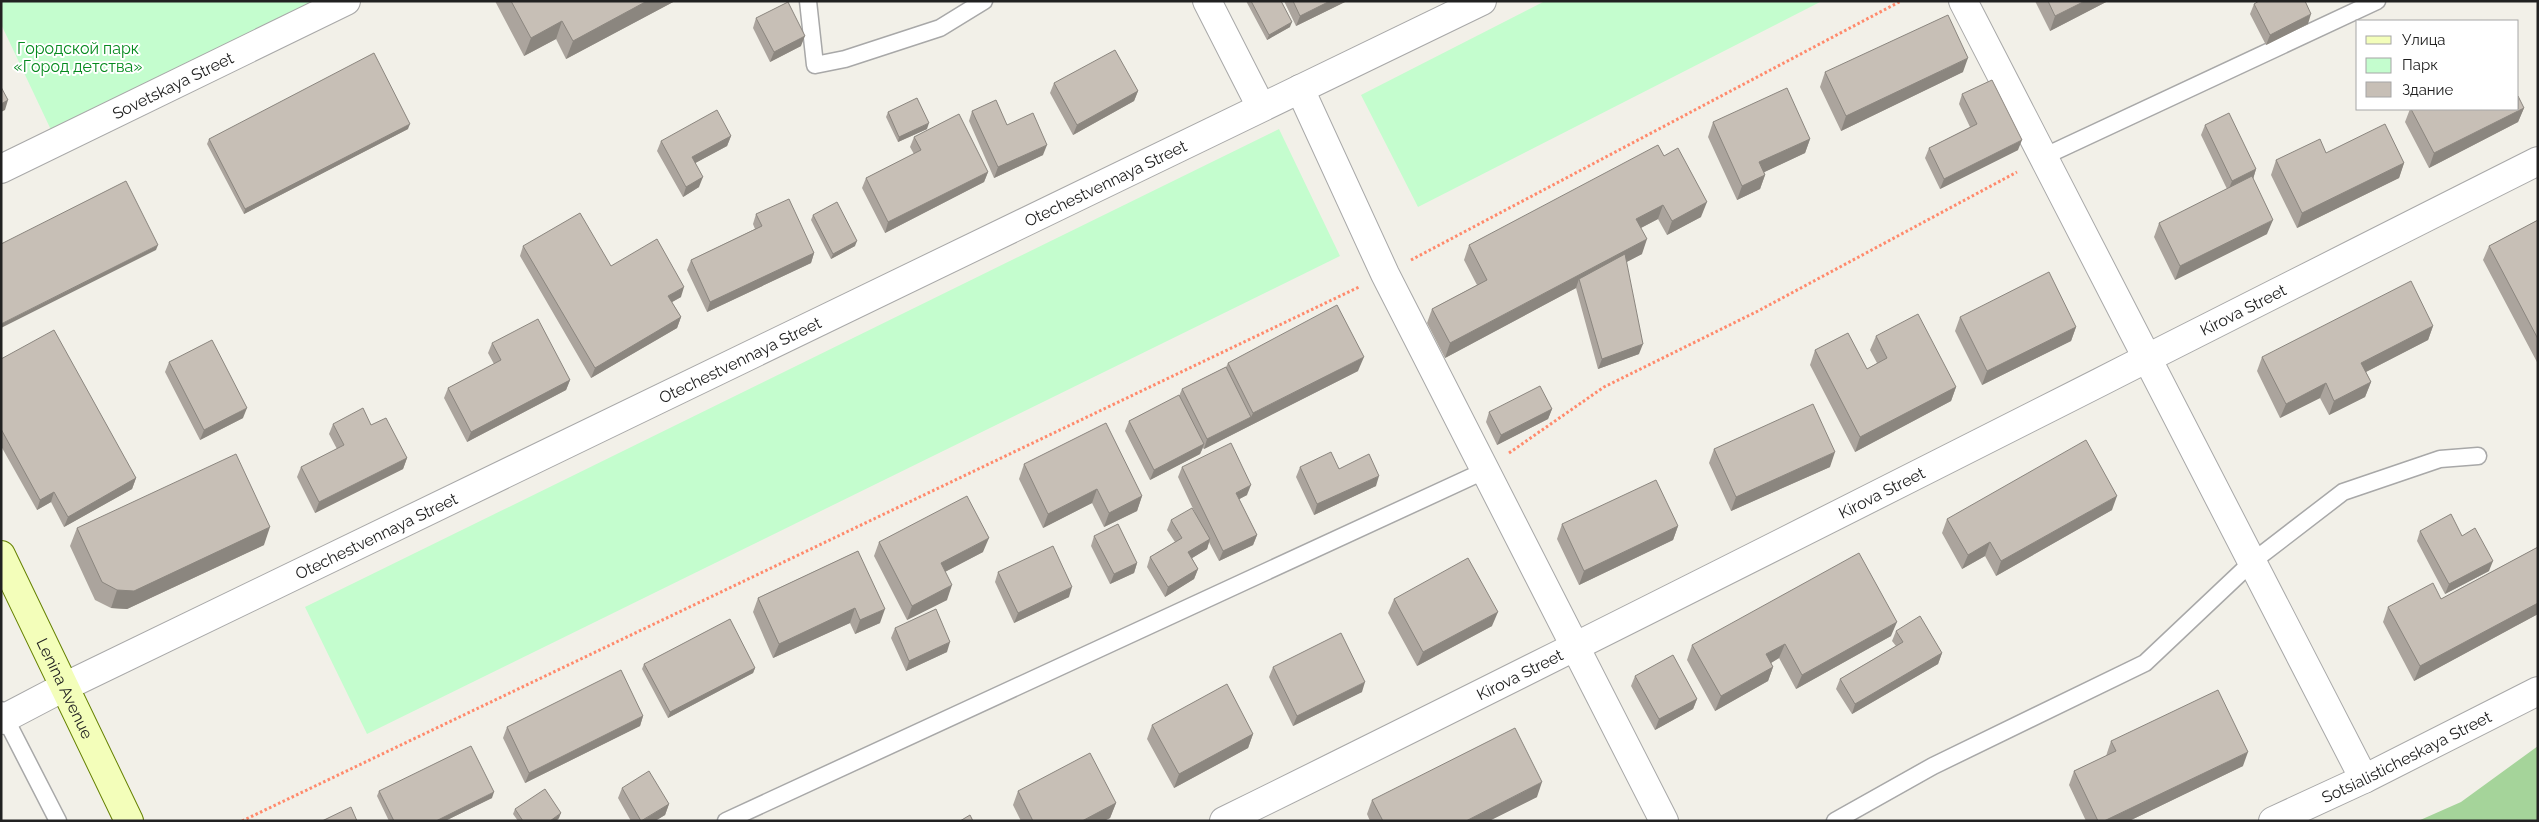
<svg xmlns="http://www.w3.org/2000/svg" width="2539" height="822" viewBox="0 0 2539 822" font-family="Raleway,sans-serif">
<style>
.forest{fill:#a5d49a}
.park{fill:#c4fdce}
.lines{fill:none;stroke-linecap:round;stroke-linejoin:round}
.service-casing{stroke:#a8a8a8;stroke-width:19}
.minor-casing{stroke:#a8a8a8;stroke-width:30}
.tertiary-casing{stroke:#a8a8a8;stroke-width:30}
.secondary-casing{stroke:#658100;stroke-width:30}
.path{stroke:#ff8a6c;stroke-width:3;stroke-dasharray:2.5 2.5;stroke-linecap:butt}
.service{stroke:#fff;stroke-width:16}
.minor{stroke:#fff;stroke-width:28}
.tertiary{stroke:#fff;stroke-width:28}
.secondary{stroke:#f3feba;stroke-width:28}
.wall{fill:#aba49d}
.shaded-wall{fill:#8b867f}
.building{fill:#c7bfb6;stroke:#8b867f}
.labels{text-anchor:middle;stroke-width:4;stroke-linejoin:round;paint-order:stroke}
.park-label{font-size:16px;fill:#058a1e;stroke:#fff}
.street-label{font-size:16px;fill:#212121;stroke:#fff}
</style>
<rect width="100%" height="100%" fill="#f2f0e8"/>
<path class="forest" d="M2538,746V821H2418L2461,802Z"/>
<path class="park" d="M1,1H315L52,132L1,24Z
M1545,1H1822L1418,207L1361,95Z
M1279,129L1340,256L367,734L305,607Z"/>
<g class="lines">
<g class="service-casing">
<path id="service" d="M808,1L815,65L845,59L940,28L984,1
M2043,157L2377,1
M1,710L58,821
M726,821L1484,471
M1835,821L1933,766L2145,663L2252,562L2343,492L2440,459L2478,456"/>
</g>
<g class="minor-casing">
<g id="minor">
<path d="M1207,1L1261,107"/>
<path d="M1963,1L2364,779"/>
<path d="M1300,89L1385,274L1664,821"/>
<path id="s1" d="M1,720L64,687L1482,1"/>
<path id="s2" d="M1224,821C1664,605 2100,381 2538,161"/>
<path id="s3" d="M2273,821L2364,779L2538,691"/>
</g>
</g>
<g class="tertiary-casing">
<g id="tertiary">
<path id="s4" d="M1,169L346,1"/>
</g>
</g>
<g class="secondary-casing">
<g id="secondary">
<path id="s5" d="M1,555L129,821"/>
</g>
</g>
<path class="path" d="M1411,260L1901,1
M1509,453L1604,387L1758,311L2017,172
M242,821L1359,287"/>
<use href="#service" class="service"/>
<use href="#minor" class="minor"/>
<use href="#tertiary" class="tertiary"/>
<use href="#secondary" class="secondary"/>
</g>
<path class="wall" d="M495,1H675L566,59L556,39L524,56Z
M1246,1H1281L1290,27L1267,40Z
M1284,1H1347L1296,26Z
M2035,1H2108L2050,31Z
M2254,4L2308,24L2266,45L2250,14Z
M756,18L801,46L770,62L753,28Z
M1825,72H1963L1841,131L1820,87Z
M1054,83L1138,91L1134,101L1073,135L1050,93Z
M1962,94L2018,150L1940,189L1925,158L1929,148L1970,127L1959,104Z
M2524,108L2518,122L2429,168L2405,122L2410,109H2518Z
M972,111L1007,125L1043,155L994,178L969,121Z
M888,112L927,129L898,142L886,117Z
M1713,122L1810,139L1805,153L1764,172L1765,175L1760,189L1737,200L1708,137Z
M2205,125L2256,169L2253,179L2267,234L2175,280L2154,237L2159,223L2227,189L2201,135Z
M408,129L244,214L207,144L209,139Z
M731,136L727,146L695,163L699,187L683,197L657,151L661,141Z
M914,137L988,172L984,182L885,233L862,188L866,178L914,154L910,147Z
M2326,153L2404,163L2399,178L2297,228L2271,175L2276,160Z
M1664,156L1701,217L1667,235L1658,219L1641,228L1642,254L1626,262L1639,354L1598,369L1576,288L1445,358L1427,323L1432,309L1477,285L1464,260L1469,245Z
M756,214L814,253L811,263L707,312L687,270L691,260L755,229L753,224Z
M813,215L855,246L831,259L811,220Z
M2538,220V364L2483,260L2489,246Z
M523,246L611,266L681,297L672,302L681,317L677,328L591,378L520,256Z
M1960,317L2076,327L2071,341L1982,385L1955,331Z
M2433,326L2428,340L2366,372L2371,382L2365,397L2329,415L2320,398L2280,418L2257,371L2262,357Z
M1876,336L1956,387L1951,401L1855,452L1810,365L1815,350L1867,369L1877,363L1870,350Z
M492,343L570,380L566,390L467,442L444,398L448,388L494,364L488,353Z
M1,359L136,478L132,489L64,527L51,502L37,510L1,446Z
M169,362L243,418L200,440L165,372Z
M1228,363L1358,371L1204,449L1203,448L1200,454L1150,480L1125,431L1129,421L1179,396L1182,389L1226,367Z
M1552,409L1548,419L1497,445L1486,422L1489,412Z
M333,424L371,425L407,458L403,469L315,513L297,477L301,467L337,449L329,434Z
M1714,449L1830,467L1731,511L1709,463Z
M1024,464L1142,496L1137,511L1104,527L1092,503L1043,528L1019,479Z
M1182,467L1247,495L1239,499L1257,535L1253,545L1219,561L1209,542L1207,549L1192,558L1198,569L1194,579L1165,597L1147,567L1150,557L1175,542L1167,530L1171,520L1195,513L1178,477Z
M1300,467L1339,469L1376,486L1314,515L1296,477Z
M2112,510L1996,576L1985,556L1962,569L1942,533L1947,519Z
M1562,524L1678,526L1673,540L1579,585L1557,539Z
M77,528L264,545L127,609L111,608L95,600L70,546Z
M2420,531L2462,536L2489,571L2445,594L2417,541Z
M1094,536L1137,563L1134,573L1110,584L1091,546Z
M879,542L983,552L945,572L947,600L907,620L874,556Z
M2538,547V614L2414,681L2383,622L2388,607L2441,599Z
M858,551L880,623L855,634L850,623L773,658L753,612L758,598Z
M998,572L1069,597L1014,623L995,582Z
M1394,599L1492,626L1417,666L1388,613Z
M895,628L947,652L906,671L891,638Z
M1896,631L1942,653L1938,664L1852,714L1836,689L1840,679L1896,646L1892,641Z
M1891,636L1796,689L1779,658L1771,663L1773,667L1768,681L1715,711L1687,660L1692,645Z
M644,664L755,668L753,673L668,718L642,669Z
M1273,667L1362,692L1293,726L1269,677Z
M1635,676L1697,699L1693,709L1655,730L1631,686Z
M643,716L640,726L525,783L503,738L507,727Z
M1152,725L1253,734L1248,748L1174,788L1147,739Z
M2111,741L2243,766L2129,821H2086L2069,785L2074,771L2106,756Z
M622,788L669,804L665,815L655,821H631L618,798Z
M379,791L492,798L445,821H389L377,796Z
M1018,791L1116,803L1110,818L1104,821H1021L1013,805Z
M1537,797L1489,821H1370L1367,814L1372,800Z
M515,809L559,818L556,821H518L513,814Z"/>
<path class="shaded-wall" d="M647,1H675L566,59L573,41Z
M1330,1H1347L1296,26L1300,16Z
M2085,1H2108L2050,31L2055,16Z
M2311,14L2308,24L2266,45L2270,35Z
M562,21L556,39L524,56L531,38Z
M1292,22L1290,27L1267,40L1269,35Z
M805,36L801,46L770,62L774,52Z
M1968,58L1963,72L1841,131L1846,116Z
M1138,91L1134,101L1073,135L1077,125Z
M8,100L5,110L1,112V104Z
M2524,108L2518,122L2429,168L2434,153Z
M929,123L927,129L898,142L899,137Z
M410,124L408,129L244,214L245,209Z
M731,136L727,146L688,167L692,157Z
M1810,139L1805,153L1754,177L1759,162Z
M2022,140L2018,150L1940,189L1944,179Z
M1047,145L1043,155L994,178L998,167Z
M2404,163L2399,178L2297,228L2302,213Z
M2256,169L2253,179L2228,191L2232,181Z
M988,172L984,182L885,233L888,222Z
M1765,175L1760,189L1737,200L1742,186Z
M703,177L699,187L683,197L686,187Z
M1707,202L1701,217L1667,235L1672,221Z
M1663,205L1658,219L1631,233L1636,219Z
M2273,220L2267,234L2175,280L2180,266Z
M1647,239L1642,254L1581,286L1579,279L1576,288L1445,358L1450,343Z
M857,241L855,246L831,259L833,254Z
M158,245L156,250L1,328V324Z
M814,253L811,263L707,312L710,302Z
M684,287L681,297L665,306L668,296Z
M681,317L677,328L591,378L595,368Z
M2433,326L2428,340L2356,377L2361,363Z
M2076,327L2071,341L1982,385L1987,371Z
M1643,344L1639,354L1598,369L1602,359Z
M1364,357L1358,371L1204,449L1207,439L1251,417L1253,413Z
M570,380L566,390L467,442L471,432Z
M2371,382L2365,397L2329,415L2334,401Z
M2326,383L2320,398L2280,418L2286,404Z
M1956,387L1951,401L1855,452L1860,437Z
M247,408L243,418L200,440L204,430Z
M1552,409L1548,419L1497,445L1501,435Z
M1204,444L1200,454L1150,480L1154,470Z
M1835,452L1830,467L1731,511L1736,497Z
M407,458L403,469L315,513L319,502Z
M1379,476L1376,486L1314,515L1317,504Z
M136,478L132,489L64,527L68,517Z
M1251,485L1247,495L1232,503L1236,493Z
M1097,489L1092,503L1043,528L1048,514Z
M54,492L51,502L37,510L40,500Z
M1142,496L1137,511L1104,527L1109,513Z
M2117,496L2112,510L1996,576L2001,561Z
M1678,526L1673,540L1579,585L1584,571Z
M270,527L264,545L127,609L111,608L117,590Z
M1257,535L1253,545L1219,561L1223,551Z
M989,538L983,552L935,577L941,563Z
M1210,539L1207,549L1184,563L1188,552Z
M1990,542L1985,556L1962,569L1968,555Z
M2493,561L2489,571L2445,594L2449,584Z
M1137,563L1134,573L1110,584L1114,574Z
M1198,569L1194,579L1165,597L1168,587Z
M952,585L947,600L907,620L912,606Z
M1072,587L1069,597L1014,623L1018,613Z
M2538,603V614L2414,681L2420,666Z
M855,608L850,623L773,658L779,644Z
M885,609L880,623L855,634L860,620Z
M1498,612L1492,626L1417,666L1423,652Z
M1897,622L1891,636L1796,689L1802,675Z
M950,642L947,652L906,671L909,661Z
M1785,644L1779,658L1761,669L1766,654Z
M1942,653L1938,664L1852,714L1855,704Z
M1773,667L1768,681L1715,711L1721,696Z
M755,668L753,673L668,718L670,712Z
M1365,682L1362,692L1293,726L1297,716Z
M1697,699L1693,709L1655,730L1659,719Z
M643,716L640,726L525,783L529,773Z
M1253,734L1248,748L1174,788L1179,774Z
M2248,752L2243,766L2129,821H2104Z
M1542,782L1537,797L1489,821H1466Z
M494,792L492,798L445,821H436Z
M1116,803L1110,818L1104,821H1082Z
M669,804L665,815L655,821H642Z
M561,813L559,818L556,821H550Z"/>
<path class="building" d="M511,1H647L573,41L562,21L531,38Z
M1251,1H1281L1292,22L1269,35Z
M1293,1H1330L1300,16Z
M2048,1H2085L2055,16Z
M2259,1H2305L2311,14L2270,35L2254,4Z
M788,2L805,36L774,52L756,18Z
M1948,15L1968,58L1846,116L1825,72Z
M1115,50L1138,91L1077,125L1054,83Z
M374,53L410,124L245,209L209,139Z
M1992,80L2022,140L1944,179L1929,148L1977,124L1962,94Z
M1,87L8,100L1,104Z
M1787,88L1810,139L1759,162L1765,175L1742,186L1713,122Z
M2518,96L2524,108L2434,153L2411,109H2518Z
M917,98L929,123L899,137L888,112Z
M996,100L1007,125L1033,113L1047,145L998,167L972,111Z
M717,110L731,136L692,157L703,177L686,187L661,141Z
M2229,113L2256,169L2232,181L2205,125Z
M959,114L988,172L888,222L866,178L921,150L914,137Z
M2385,124L2404,163L2302,213L2276,160L2320,139L2326,153Z
M1658,145L1664,156L1678,148L1707,202L1672,221L1663,205L1636,219L1647,239L1450,343L1432,309L1487,280L1469,245Z
M2252,176L2273,220L2180,266L2159,223Z
M126,181L158,245L1,324V244Z
M789,199L814,253L710,302L691,260L762,226L756,214Z
M837,202L857,241L833,254L813,215Z
M580,213L611,266L657,239L684,287L668,296L681,317L595,368L523,246Z
M2538,220V339L2489,246Z
M1625,254L1643,344L1602,359L1579,279Z
M2049,272L2076,327L1987,371L1960,317Z
M2411,281L2433,326L2361,363L2371,382L2334,401L2326,383L2286,404L2262,357Z
M1337,305L1364,357L1253,413L1228,363Z
M1918,314L1956,387L1860,437L1815,350L1848,333L1867,369L1887,358L1876,336Z
M538,319L570,380L471,432L448,388L501,360L492,343Z
M54,330L136,478L68,517L54,492L40,500L1,429V359Z
M212,340L247,408L204,430L169,362Z
M1226,367L1251,417L1207,439L1182,389Z
M1540,386L1552,409L1501,435L1489,412Z
M1179,395L1204,444L1154,470L1129,421Z
M1813,404L1835,452L1736,497L1714,449Z
M363,408L371,425L386,418L407,458L319,502L301,467L344,445L333,424Z
M1106,423L1142,496L1109,513L1097,489L1048,514L1024,464Z
M2086,440L2117,496L2001,561L1990,542L1968,555L1947,519Z
M1231,443L1251,485L1236,493L1257,535L1223,551L1182,467Z
M1331,452L1339,469L1369,454L1379,476L1317,504L1300,467Z
M236,454L270,527L134,591L117,590L102,582L77,528Z
M1656,480L1678,526L1584,571L1562,524Z
M967,496L989,538L941,563L952,585L912,606L879,542Z
M1192,508L1210,539L1188,552L1198,569L1168,587L1150,557L1182,538L1171,520Z
M2451,514L2462,536L2475,528L2493,561L2449,584L2420,531Z
M1118,524L1137,563L1114,574L1094,536Z
M1053,546L1072,587L1018,613L998,572Z
M2538,547V603L2420,666L2388,607L2433,583L2441,599Z
M858,551L885,609L860,620L855,608L779,644L758,598Z
M1859,553L1897,622L1802,675L1785,644L1766,654L1773,667L1721,696L1692,645Z
M1468,558L1498,612L1423,652L1394,599Z
M936,609L950,642L909,661L895,628Z
M1920,616L1942,653L1855,704L1840,679L1903,642L1896,631Z
M730,619L755,668L670,712L644,664Z
M1341,633L1365,682L1297,716L1273,667Z
M1673,655L1697,699L1659,719L1635,676Z
M621,670L643,716L529,773L507,727Z
M1227,684L1253,734L1179,774L1152,725Z
M2218,690L2248,752L2104,821H2098L2074,771L2116,751L2111,741Z
M1515,728L1542,782L1466,821H1383L1372,800Z
M471,746L494,792L436,821H394L379,791Z
M1090,753L1116,803L1082,821H1033L1018,791Z
M649,771L669,804L641,821L622,788Z
M545,789L561,813L550,821H523L515,809Z
M351,807L357,821H322Z
M970,815L973,821H960Z"/>
<g class="labels">
<g class="park-label">
<text x="78" y="54">Городской парк<tspan x="78" dy="18">«Город детства»</tspan></text>
</g>
<g class="street-label">
<text dy="6" stroke="none"><textPath href="#s4" startOffset="191">Sovetskaya Street</textPath></text>
<text dy="6" stroke="none"><textPath href="#s1" startOffset="1228">Otechestvennaya Street</textPath></text>
<text dy="6" stroke="none"><textPath href="#s2" startOffset="1140">Kirova Street</textPath></text>
<text dy="6" stroke="none"><textPath href="#s1" startOffset="822">Otechestvennaya Street</textPath></text>
<text dy="6" stroke="none"><textPath href="#s2" startOffset="735">Kirova Street</textPath></text>
<text dy="6" stroke="none"><textPath href="#s1" startOffset="418">Otechestvennaya Street</textPath></text>
<text dy="6" stroke="none"><textPath href="#s2" startOffset="330">Kirova Street</textPath></text>
<text dy="6" stroke="none"><textPath href="#s5" startOffset="148">Lenina Avenue</textPath></text>
<text dy="6" stroke="none"><textPath href="#s3" startOffset="148">Sotsialisticheskaya Street</textPath></text>
</g>
</g>
<rect width="2539" height="822" fill="none" stroke="#212121" stroke-width="5"/>
<rect x="2356" y="20" width="162" height="90" fill="#ffffff" stroke="#a6a6a6"/>
<rect x="2366" y="36" width="25" height="8" fill="#f3feba" stroke="#a6a6a6"/>
<text x="2402" y="45" font-size="15" fill="#212121">Улица</text>
<rect x="2366" y="58" width="25" height="15" fill="#c4fdce" stroke="#a6a6a6"/>
<text x="2402" y="70" font-size="15" fill="#212121">Парк</text>
<rect x="2366" y="82" width="25" height="15" fill="#c7bfb6" stroke="#a6a6a6"/>
<text x="2402" y="95" font-size="15" fill="#212121">Здание</text>
</svg>
